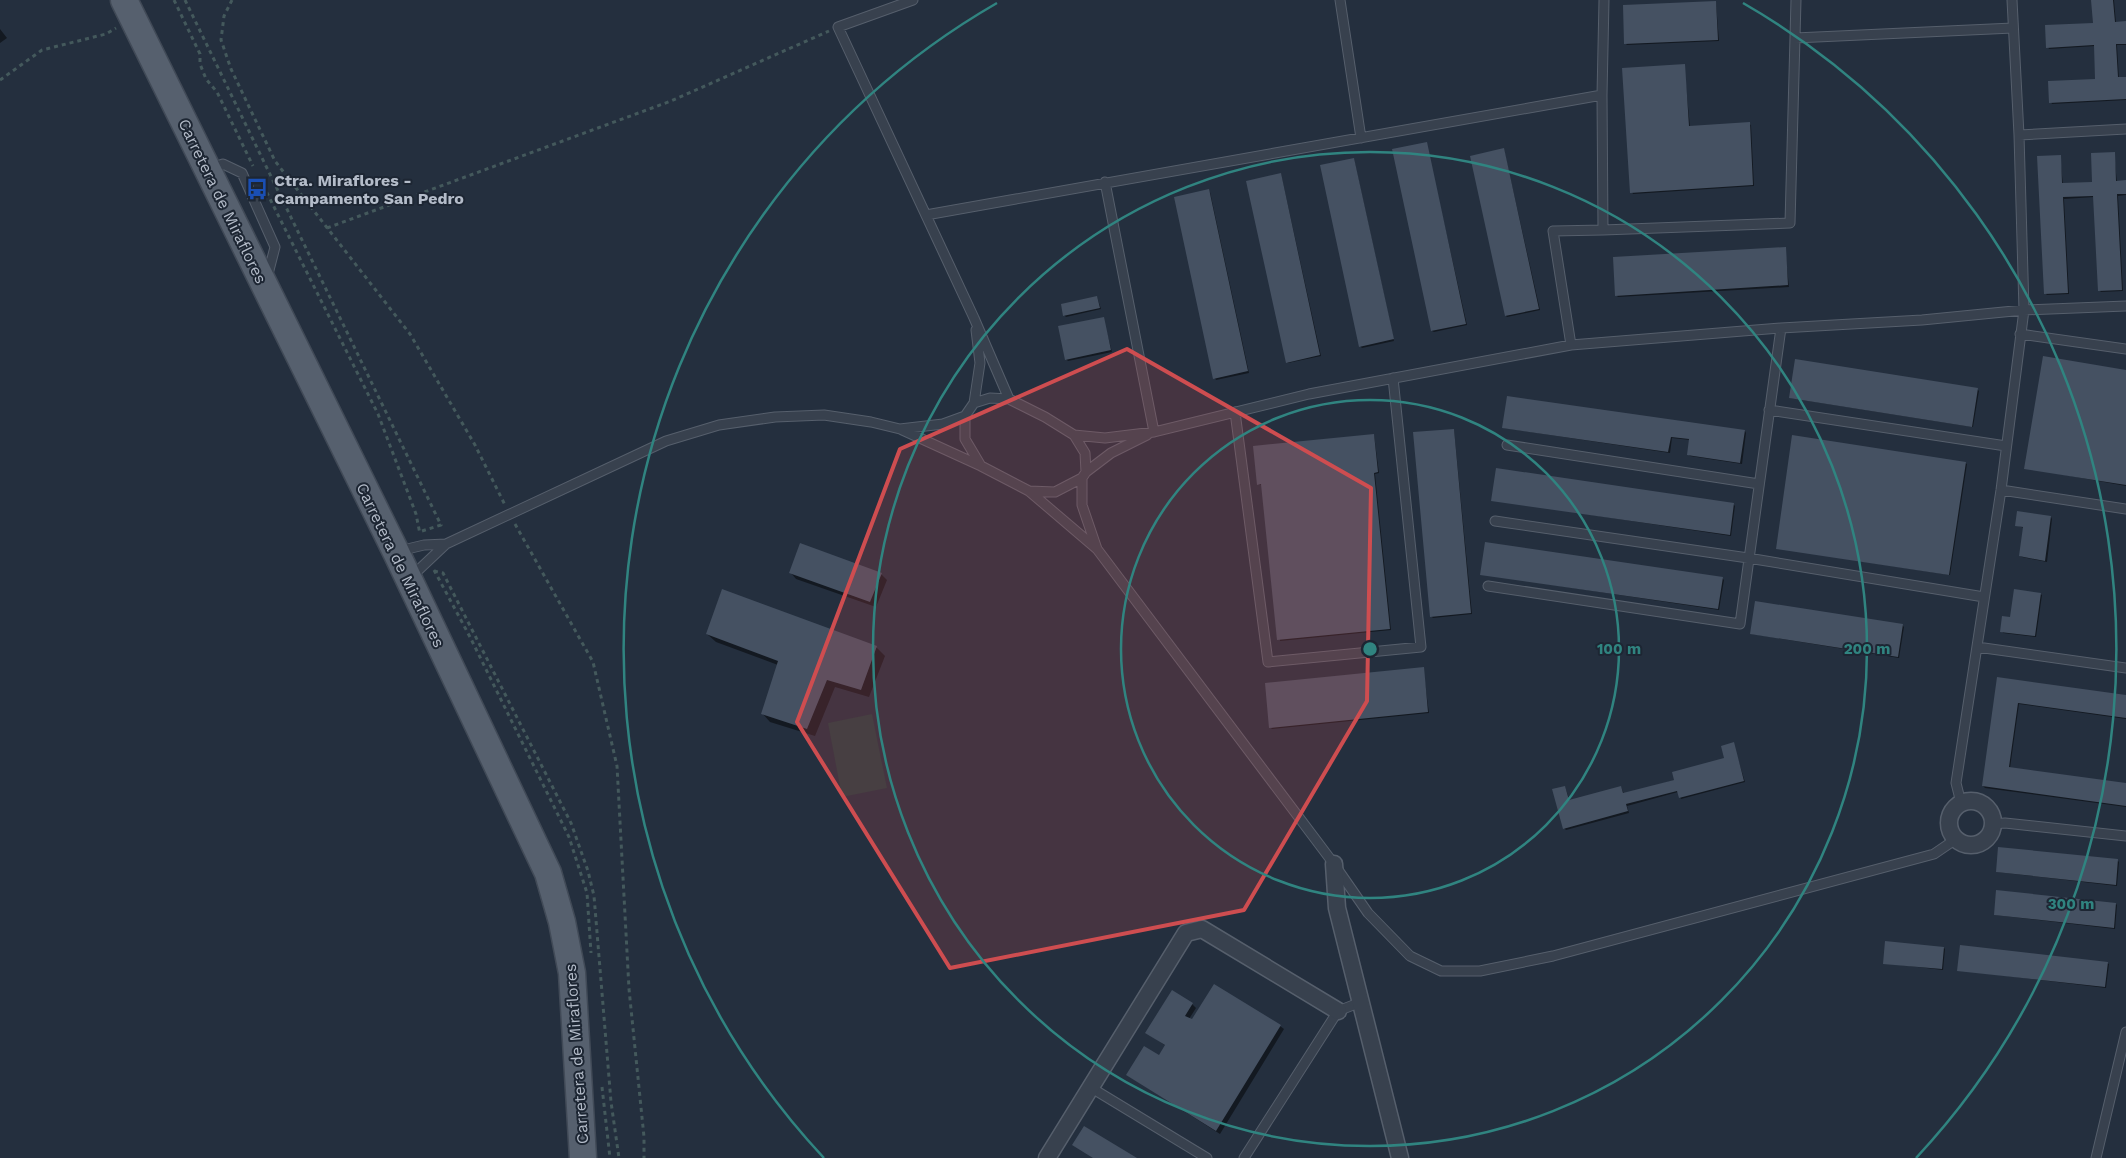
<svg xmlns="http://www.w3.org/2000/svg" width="2126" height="1158" viewBox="0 0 2126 1158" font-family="'Work Sans',sans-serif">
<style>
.pitch{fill:#263c3f}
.shadow{fill:#0007}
.building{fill:#455162}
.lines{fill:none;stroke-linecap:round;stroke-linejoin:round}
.service-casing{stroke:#565f6c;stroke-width:11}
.minor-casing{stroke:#565f6c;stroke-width:19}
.primary-casing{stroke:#414a57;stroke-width:29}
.path{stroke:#44595c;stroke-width:3;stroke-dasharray:4 4;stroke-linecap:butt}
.service{stroke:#38414e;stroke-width:9}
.minor{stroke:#38414e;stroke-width:16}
.primary{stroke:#56606e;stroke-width:26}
.marked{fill:#ce4d50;fill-opacity:0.2;stroke:#ce4d50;stroke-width:4;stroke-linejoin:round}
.ring{fill:none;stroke:#308480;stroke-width:2.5}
.labels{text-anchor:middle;stroke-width:4;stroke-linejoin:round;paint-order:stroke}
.poi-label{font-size:16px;font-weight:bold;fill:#b4bcc9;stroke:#1d2633;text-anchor:start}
.street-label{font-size:16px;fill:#b4bcc9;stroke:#1d2633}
.centre{fill:#308480;stroke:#1d2633;stroke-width:2.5}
.ring-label{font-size:15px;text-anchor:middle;font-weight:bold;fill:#308480;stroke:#1d2633;stroke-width:4;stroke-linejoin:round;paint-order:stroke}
</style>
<rect width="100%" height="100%" fill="#242f3e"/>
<path class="pitch" d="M872,714L887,788L842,797L828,723Z"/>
<path class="shadow" d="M2093,0H2114L2116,23L2126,22V45H2117L2119,79L2126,78V100L2052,104L2051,102L2097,80L2095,46L2049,49L2048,47L2094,24Z
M1716,3L1719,41L1627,45L1626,44Z
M0,29L7,38L0,43Z
M1684,65L1690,127L1749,124L1751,125L1754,186L1633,194L1632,192Z
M1426,143L1467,325L1434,332L1432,331Z
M1504,150L1540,310L1507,317L1506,316Z
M2114,154L2117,182L2126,181V195L2118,196L2123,291L2101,292L2099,290L2094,197L2064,199L2069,294L2047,295L2046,294L2060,156L2063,185L2094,183Z
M1354,159L1394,341L1362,348L1360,346Z
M1281,174L1321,356L1288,363L1287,362Z
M1210,192L1249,373L1216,380L1215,378Z
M1785,248L1789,287L1618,297L1616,295Z
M1097,297L1101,309L1066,317L1064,315Z
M1103,318L1112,352L1068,361L1066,359Z
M2126,371V486L2026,468Z
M1977,389L1979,391L1973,427L1790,398Z
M1504,428L1745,431L1746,433L1742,464L1690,456L1688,454L1690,440L1672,438L1670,453Z
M1454,430L1472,614L1433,618L1431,616Z
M1374,435L1379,473L1375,474L1391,630L1280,641L1262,485L1258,484Z
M1965,463L1967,464L1950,575L1777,548Z
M1493,500L1733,504L1735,506L1731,536Z
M2051,517L2052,519L2047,562L2022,557L2020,556L2024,528L2016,525Z
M791,573L881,574L887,580L876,607L796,579Z
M1481,574L1722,578L1724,580L1719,610Z
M722,590L877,648L885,656L869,697L835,687L815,736L770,722L762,713L778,665L716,642L707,634Z
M2040,594L2042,595L2036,637L2003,633L2002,631Z
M1902,625L1904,627L1899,658L1752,634Z
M1423,668L1429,713L1272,729L1271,728Z
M1998,678L2126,696V719L2019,704L2010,768L2126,784V807L1985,788L1983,786Z
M1733,743L1745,782L1681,799L1678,792L1627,806L1629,813L1566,830L1564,828L1565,787L1570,801L1621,787L1624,794L1675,780L1726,759Z
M2118,861L2119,862L2117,886L1997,872Z
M2116,904L2117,905L2115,929L1995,915Z
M1944,948L1945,949L1943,970L1884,963Z
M2107,963L2109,964L2106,988L1958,970Z
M1192,1004L1196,1008L1189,1019L1280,1026L1284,1029L1220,1134L1127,1075L1159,1057L1166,1046L1147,1033Z"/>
<path class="building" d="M2091,0H2113L2115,22L2126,21V44H2116L2118,77H2126V99L2049,103L2048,81L2095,79L2094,45L2046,48L2045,25L2093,23Z
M1716,1L1718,40L1624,44L1623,5Z
M1685,64L1689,126L1750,122L1753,185L1630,193L1622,68Z
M1427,142L1466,324L1431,331L1392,149Z
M1504,148L1539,309L1505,316L1470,156Z
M2115,152L2116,181L2126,180V194H2117L2122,290L2098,291L2093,196L2063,197L2068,293L2044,294L2037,156L2061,155L2062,183L2092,182L2091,153Z
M1354,158L1394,339L1359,347L1320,165Z
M1281,173L1320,355L1286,363L1246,181Z
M1209,189L1248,371L1213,379L1174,197Z
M1786,247L1788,285L1615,296L1613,257Z
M1097,296L1100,308L1063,316L1061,304Z
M1104,317L1111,350L1065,360L1058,326Z
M2043,356L2126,370V485L2024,469Z
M1795,359L1978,388L1972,427L1789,398Z
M1507,396L1745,430L1740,463L1687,455L1689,439L1671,437L1668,452L1502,428Z
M1454,429L1471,613L1430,617L1413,432Z
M1374,434L1378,472L1374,473L1390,629L1277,640L1261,484L1257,485L1253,446Z
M1792,435L1966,462L1949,575L1776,549Z
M1496,468L1734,503L1730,535L1491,501Z
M2017,511L2051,516L2045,561L2019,556L2023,527L2015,526Z
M1485,542L1723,577L1718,609L1480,575Z
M800,543L882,573L870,602L789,573Z
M722,589L877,646L861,690L827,680L807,729L761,714L778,661L706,634Z
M2014,589L2041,593L2035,636L2000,632L2002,616L2010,617Z
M1755,601L1903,624L1898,657L1750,634Z
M1424,667L1428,712L1269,728L1265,683Z
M1997,677L2126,695V718L2018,703L2009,767L2126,783V806L1982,786Z
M1734,742L1744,781L1679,798L1677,791L1626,804L1628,811L1563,829L1552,789L1565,786L1569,800L1621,786L1623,793L1674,780L1672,772L1724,758L1721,746Z
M1998,847L2118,859L2116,885L1996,872Z
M1996,890L2116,903L2114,928L1994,915Z
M1885,941L1944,947L1942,969L1883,964Z
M1960,945L2108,962L2105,987L1957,971Z
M1214,984L1281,1025L1216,1131L1126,1075L1144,1046L1159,1055L1165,1045L1145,1033L1172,990L1193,1003L1185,1016L1192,1019Z
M1084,1126L1137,1158H1093L1072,1145Z"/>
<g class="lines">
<g class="service-casing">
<path id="service" d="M913,0L838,27L974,318L1009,399
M1340,0L1361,138
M1604,0L1602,95L1603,230L1790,223L1796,0
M1795,38L2013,28
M2019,135L2126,129
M209,169L223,164L242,173L275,247L267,278
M1105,182L1154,432
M926,215L1602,95
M2020,334L2126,349
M1571,345L1553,231L1603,230
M974,403L980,363L976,330
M1769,410L2006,446
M1235,412L1268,662L1421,647L1393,378
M900,429L943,424L965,416
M1074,435L1105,438L1154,432L1309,394L1571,345L1781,328L1922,320L2024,310L2126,306
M1507,445L1759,484
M1086,472L1111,453L1147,435
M1082,478V505L1097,549
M2001,490L2126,509
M1029,491L1055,492L1082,478L1086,472L1085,453L1074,435L1045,417L1009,399L990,398L974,403L965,416V439L981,466L1029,491L1097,549L1334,864L1368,913L1410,956L1441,971H1480L1553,956L1934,854L1956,839
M1495,521L1748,558L1984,597
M399,551L424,545L446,544
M410,578L446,544L666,441L719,425L775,417L824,415L871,422L900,429L981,466
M1488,586L1740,624L1781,328
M1977,647L2126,668
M1961,803L1956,783L2001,490L2024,310L2019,135L2012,0
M1993,824L2005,823L2126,836
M1090,1087L1207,1158
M1244,1158L1338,1011L1361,1002
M2096,1158L2126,1032"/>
</g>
<g class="minor-casing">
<path id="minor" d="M1949 823a22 22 0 1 1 44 0a22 22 0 1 1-44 0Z
M1334,864L1337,908L1400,1158
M1047,1158L1186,933L1202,929L1338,1011"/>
</g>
<g class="primary-casing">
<path id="primary" d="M124,0L396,552L548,873L562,922L572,973L583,1158"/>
</g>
<path class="path" d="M174,0L200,54V64L206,79L217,92L253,166
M185,0L441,525L422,531
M232,0L224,16L221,40L231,69L275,161L410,334L475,445L505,505
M0,80L42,50L106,34L116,28
M263,185L378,414L416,514L420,534
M327,228L671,101L829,31
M515,524L593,662L617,766L629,989L644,1137V1158
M434,570L470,637L569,837L587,893L591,953
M434,571L443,573L571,823L588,871L594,896L611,1102L619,1158
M602,1087L610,1158"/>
<use href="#service" class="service"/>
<use href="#minor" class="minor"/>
<use href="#primary" class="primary"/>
</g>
<path class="marked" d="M1127,349L1371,488L1367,701L1244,910L950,968L797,722L900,449Z"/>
<g class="ring">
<circle cx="1370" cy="649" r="249"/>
<circle cx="1370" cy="649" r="497"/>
<path d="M824 1158A746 746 0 0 1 997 3M1743 3A746 746 0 0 1 1916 1158"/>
</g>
<defs>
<g id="bus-bare" transform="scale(1.725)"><path d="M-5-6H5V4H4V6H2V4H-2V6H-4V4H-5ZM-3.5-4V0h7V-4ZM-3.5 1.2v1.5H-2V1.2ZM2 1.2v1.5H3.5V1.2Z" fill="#1a4fb4" stroke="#1d2633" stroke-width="2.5" paint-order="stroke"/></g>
</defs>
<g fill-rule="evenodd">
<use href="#bus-bare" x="257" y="189"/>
</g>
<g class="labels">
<g class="poi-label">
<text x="274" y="186">Ctra. Miraflores -<tspan x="274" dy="18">Campamento San Pedro</tspan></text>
</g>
<g class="street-label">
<text transform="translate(223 201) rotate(64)" y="6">Carretera de Miraflores</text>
<text transform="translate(401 565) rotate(64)" y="6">Carretera de Miraflores</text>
<text transform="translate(576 1054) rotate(-94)" y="6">Carretera de Miraflores</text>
</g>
</g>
<circle cx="1370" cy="649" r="8" class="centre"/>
<g class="ring-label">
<text x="1619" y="654">100 m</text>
<text x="1867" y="654">200 m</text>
<text x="2071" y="909">300 m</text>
</g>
</svg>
